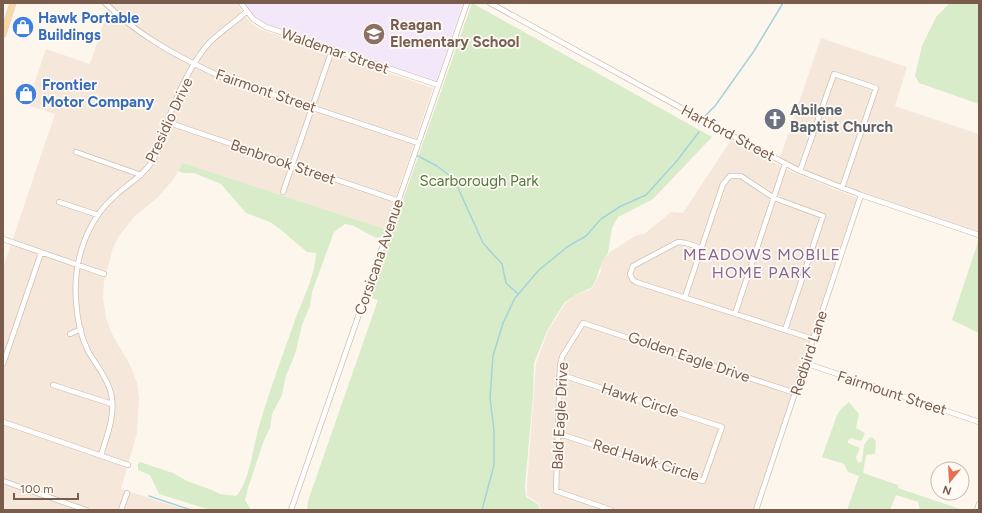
<svg xmlns="http://www.w3.org/2000/svg" width="982" height="513" viewBox="0 0 982 513" font-family="Figtree,sans-serif">
<style>
.residential{fill:#f5e8da}
.education{fill:#f3e8fa}
.green{fill:#d8ecc9}
.lines{fill:none;stroke-linecap:round;stroke-linejoin:round}
.stream{stroke:#a5d3da;stroke-width:1.5}
.minor-casing{stroke:#d1beb0;stroke-width:6}
.major-casing{stroke:#dad1cd;stroke-width:7}
.minor{stroke:#fff;stroke-width:4.5}
.major{stroke:#fbd9a5;stroke-width:5.5}
.labels{text-anchor:middle;stroke-width:3.5;stroke-linejoin:round;paint-order:stroke}
.shop-label{font-size:15px;font-weight:bold;fill:#366cbe;stroke:#fffaf3;text-anchor:start}
.education-label{font-size:15px;font-weight:bold;fill:#785e54;stroke:#fffaf3;text-anchor:start}
.street-label{font-size:15px;fill:#7a5c4d;stroke:#fffaf3}
.worship-label{font-size:15px;font-weight:bold;fill:#5b616d;stroke:#fffaf3;text-anchor:start}
.park-label{font-size:15px;fill:#537a41;stroke:#fffaf3}
.neighbourhood-label{font-size:16px;letter-spacing:1px;fill:#846695;stroke:#fffaf3}
</style>
<rect width="100%" height="100%" fill="#fdf6ec"/>
<path class="residential" d="M113,3H237L241,11L251,23L260,29L433,88L385,229L183,163L173,180L158,197L134,217L119,236L113,248L104,282L103,298L106,318L112,334L130,365L137,383L139,398L137,433L121,489L186,510H3V268L55,114L27,105L46,49L90,64L107,13Z
M821,38L907,67L895,106L979,134V232L846,187L803,170L780,158Z
M731,140L790,171L857,198L753,510H541L539,503L527,496V486L536,363L548,331L565,304L575,295L590,290L594,285L601,271L600,263L610,252L637,235L644,234L671,212L683,213Z"/>
<path class="education" d="M244,3H463L436,82L269,25L254,16Z"/>
<path class="green" d="M472,3L712,137L653,199L618,217L612,228L608,253L602,262L595,282L591,288L575,295L564,303L547,331L534,363L533,396L525,486L526,497L538,504L540,510H307L308,501L378,300L369,297Z
M950,3H979V104L919,83L915,76L922,46L936,17Z
M183,163L385,229L383,236L376,238L354,226L345,224L334,232L312,292L310,306L302,325L295,354L286,376L282,395L272,414L270,428L264,440L248,488L245,500L251,510H211L159,494L150,475L138,470V464L140,462L173,473L187,481L212,490L220,494L236,496C249,483 253,448 258,430C269,392 283,354 296,317C304,297 315,275 316,253L307,252L280,229L270,222L246,213L221,184L194,173H184L178,171Z
M978,242H979V333L952,320Z
M849,402L859,414L856,428L865,433L861,441L851,438L848,440V443L860,448L856,457L858,463L862,461L864,445L869,438L872,437L876,441L875,454L866,455L863,473L898,485V488L963,510H920L918,502L896,495L890,510H847L859,476L848,472L844,464L822,457L837,415L841,409Z"/>
<g class="lines">
<path class="stream" d="M705,116L715,106L754,51L783,3
M416,155L437,166L454,179L483,243L502,264L506,283L518,294
M149,496L191,510
M482,510L494,465V430L490,398L493,356L503,323L515,298L538,271L567,247L586,236L601,219L621,206L646,195L676,162L699,132"/>
<g class="minor-casing">
<path id="minor" d="M105,3C140,37 180,58 224,78L418,143
M241,3L253,19L266,27L438,85
M490,3L725,132L800,171L861,195L979,235
M167,122L399,201
M76,152L141,175
M800,171L834,74L876,88L842,188
M283,192L332,50
M59,202L98,215
M3,239L104,274
M701,248L686,243L678,242L633,266L630,274L633,280L636,282L813,339
M685,297L723,184L730,176H741L774,198L823,216L785,330
M735,314L785,164
M70,334L81,329
M805,363L979,422
M3,364L41,253
M53,385L112,404
M3,422L128,465
M558,436H566L703,481L722,427L568,377H559
M101,455C107,436 116,414 111,393C107,377 96,365 88,351C81,337 77,317 76,301C73,262 86,221 116,195C129,183 144,175 153,160C162,145 166,125 172,109C181,87 193,61 209,43C220,32 234,23 246,12
M3,481L86,510
M121,510L127,493
M291,510L467,3
M611,510L556,491L560,366L562,357L583,323L795,393
M756,510L861,195
M977,510L979,504"/>
</g>
<g class="major-casing">
<path id="major" d="M3,34L13,3"/>
</g>
<use href="#minor" class="minor"/>
<use href="#major" class="major"/>
</g>
<defs>
<g id="shop-disc" transform="scale(1.15)"><circle r="9.5" fill="#3f7fe0" stroke="#fffaf3"/><path d="M-5-2.5h2.3a2.7 3.5 0 0 1 5.4 0H5L5.5 6h-11ZM-1.5-2.5h3a1.5 2.3 0 0 0-3 0Z" fill="#fff"/></g>
<g id="school-disc" transform="scale(1.15)"><circle r="9.5" fill="#8d6e63" stroke="#fffaf3"/><path d="M0-5L7-2L0 1L-7-2ZM-4 1L0 2.5L4 1V4Q0 6-4 4Z" fill="#fff"/></g>
<g id="church-disc" transform="scale(1.15)"><circle r="9.5" fill="#6b7280" stroke="#fffaf3"/><path d="M-1.2-6h2.4v3.5h3.3v2.4h-3.3V6h-2.4V-.1h-3.3v-2.4h3.3Z" fill="#fff"/></g>
</defs>
<g fill-rule="evenodd">
<use href="#shop-disc" x="23" y="27"/>
<use href="#school-disc" x="374" y="34"/>
<use href="#shop-disc" x="26" y="94"/>
<use href="#church-disc" x="775" y="119"/>
</g>
<g class="labels">
<g class="shop-label">
<text x="38" y="23">Hawk Portable<tspan x="38" dy="17">Buildings</tspan></text>
<text x="42" y="90">Frontier<tspan x="42" dy="17">Motor Company</tspan></text>
</g>
<g class="education-label">
<text x="390" y="30">Reagan<tspan x="390" dy="17">Elementary School</tspan></text>
</g>
<g class="street-label">
<text transform="translate(335 51) rotate(19)" y="5">Waldemar Street</text>
<text transform="translate(266 91) rotate(19)" y="5">Fairmont Street</text>
<text transform="translate(169 120) rotate(-65)" y="5">Presidio Drive</text>
<text transform="translate(728 133) rotate(28)" y="5">Hartford Street</text>
<text transform="translate(283 162) rotate(19)" y="5">Benbrook Street</text>
<text transform="translate(379 257) rotate(-71)" y="5">Corsicana Avenue</text>
<text transform="translate(809 353) rotate(-72)" y="5">Redbird Lane</text>
<text transform="translate(689 357) rotate(19)" y="5">Golden Eagle Drive</text>
<text transform="translate(892 393) rotate(18)" y="5">Fairmount Street</text>
<text transform="translate(640 400) rotate(18)" y="5">Hawk Circle</text>
<text transform="translate(560 416) rotate(-87)" y="5">Bald Eagle Drive</text>
<text transform="translate(646 460) rotate(17)" y="5">Red Hawk Circle</text>
</g>
<g class="worship-label">
<text x="790" y="115">Abilene<tspan x="790" dy="17">Baptist Church</tspan></text>
</g>
<g class="park-label">
<text x="479" y="186">Scarborough Park</text>
</g>
<g class="neighbourhood-label">
<text x="762" y="260">MEADOWS MOBILE<tspan x="762" dy="18">HOME PARK</tspan></text>
</g>
</g>
<rect width="982" height="513" fill="none" stroke="#7a5c4d" stroke-width="8"/>
<g transform="translate(950 481) rotate(198)"><circle r="19" fill="#fffaf3" stroke="#cabbb1"/>
<path d="M0-3L7 15L0 10L-7 15Z" fill="#e76f51"/>
<text y="-6" font-size="11" font-weight="bold" text-anchor="middle" fill="#7a5c4d">N</text>
</g>
<path d="M14 493v6h64v-6" fill="none" stroke="#7a5c4d" stroke-width="2"/>
<text x="20" y="493" font-size="12" fill="#7a5c4d" stroke="#fffaf3" stroke-width="3" paint-order="stroke">100 m</text>
</svg>
